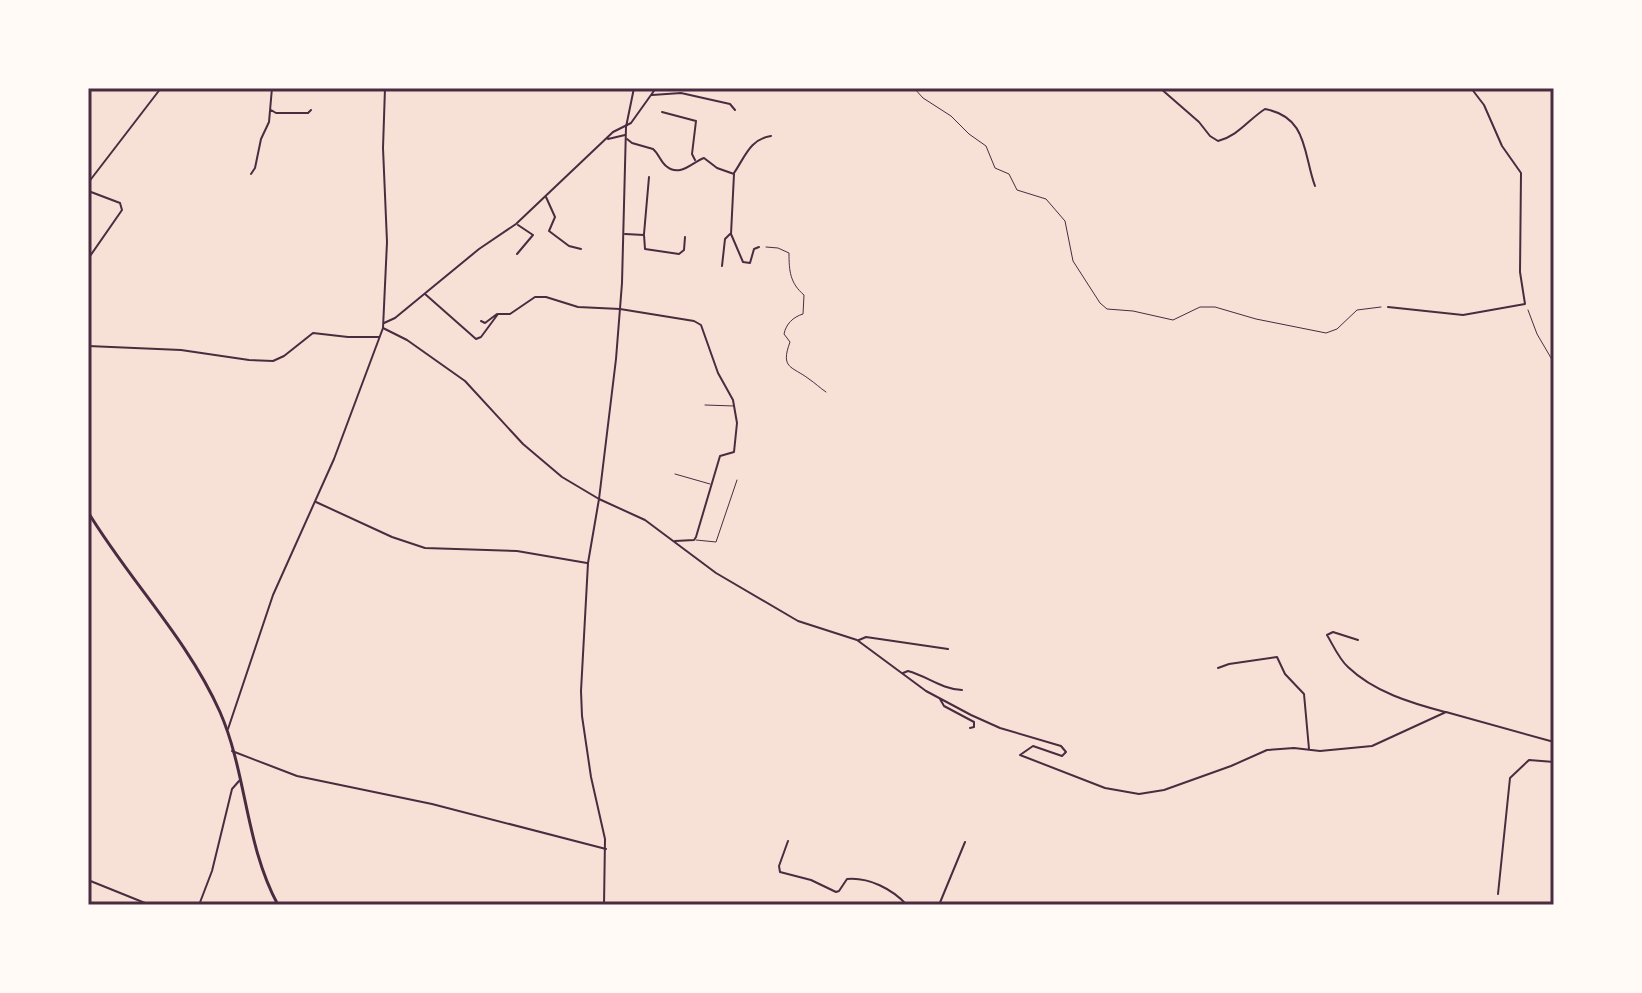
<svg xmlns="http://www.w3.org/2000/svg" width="1642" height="993" viewBox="0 0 1642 993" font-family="Mulish,sans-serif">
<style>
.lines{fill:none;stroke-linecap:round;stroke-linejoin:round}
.path{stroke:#4a2c40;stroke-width:1}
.service{stroke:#4a2c40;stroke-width:1}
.minor{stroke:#4a2c40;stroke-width:2}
.tertiary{stroke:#4a2c40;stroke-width:2}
.secondary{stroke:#4a2c40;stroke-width:3}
.neatline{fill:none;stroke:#4a2c40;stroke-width:3}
</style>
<rect width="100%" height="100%" fill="#f7e1d7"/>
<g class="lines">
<path class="path" d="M914,88L923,98L951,116L969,134L986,146L995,168L1009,174L1017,190L1046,199L1065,221L1073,261L1100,303L1107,309L1133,311L1173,320L1200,307H1215L1256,319L1326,333L1337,329L1357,310L1381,307
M766,247L778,248L789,253C789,271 790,283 804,295L803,314C793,317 786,324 784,334L790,342C780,369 792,366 809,379C815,383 820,388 826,392
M1528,310L1537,334L1554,363"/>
<path class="service" d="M705,405L734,406
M675,474L710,484
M696,540L716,542L737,480"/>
<path class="minor" d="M1160,88L1199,122L1210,136L1218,141C1238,136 1248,120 1265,109C1308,117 1303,153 1315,186
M652,95L681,93L730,104L735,110
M271,110L276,113H308L311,110
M662,112L696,121L692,154L695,160
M608,139L625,135
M627,139L632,143L653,149C659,154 660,161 666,166C680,178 692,162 704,158L717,168L734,174L731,234L743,262L750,263L754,249L759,247
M734,173C745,157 750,139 771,136
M251,174L255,168L261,139L269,122L272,88
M88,183L161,88
M88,188L91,192L120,203L122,210L88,259
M546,197L555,217L549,231L569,246L581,249
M625,234L644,235L645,249L679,254L684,250L685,237
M644,234L649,177
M517,254L533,235L518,225
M722,266L725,239L730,234
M425,294L476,339L481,337L498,314H510L535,297H546L578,307L620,309L694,321L701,325L718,373L733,400L737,423L734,452L720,456L696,537L694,540L675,541
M1388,307L1463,315L1525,304L1520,272L1521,173L1502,146L1484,105L1471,88
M481,321L485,323L497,314
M384,323L395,318L479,249L516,224L613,132L631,123L656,88
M383,328L407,340L465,381L523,444L562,477L599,499L645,520L716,573L798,621L857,640L926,691L971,715L1000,728L1061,746L1066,752L1062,756L1033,746L1020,755L1105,788L1139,794L1164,790L1231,766L1267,750L1294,748L1320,751L1372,746L1446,712L1554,742
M88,346L181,350L249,360L273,361L284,356L313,333L348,337H379
M316,502L392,537L425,548L517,551L587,563
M859,640L866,637L948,649
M1358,640L1333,632L1327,635C1333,645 1339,659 1348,667C1374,692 1411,703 1445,712
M1218,668L1229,664L1277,657L1285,674L1304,694L1309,749
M903,673L908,671C927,676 941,689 962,690
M940,699L944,706L974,722V727L970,728
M232,751L297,776L432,804L606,849
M788,841L779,866L780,872L811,880L836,892L839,891L847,879C869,877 892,889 907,905
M88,880L150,905
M1498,894L1510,778L1529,760L1554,762
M199,905L212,871L232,789L239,781
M939,905L965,842"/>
<path class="tertiary" d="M228,729L273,595L334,459L383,328L387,242L383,148L385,88
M604,905L605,839L591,777L582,716L581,691L588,563L599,499L616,359L622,283L626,127L634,88"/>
<path class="secondary" d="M88,512C129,580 187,638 220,712C247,774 245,844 278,905"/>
</g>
<rect width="1642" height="993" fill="none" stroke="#fffaf5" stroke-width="180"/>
<rect x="90" y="90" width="1462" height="813" class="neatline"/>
</svg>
